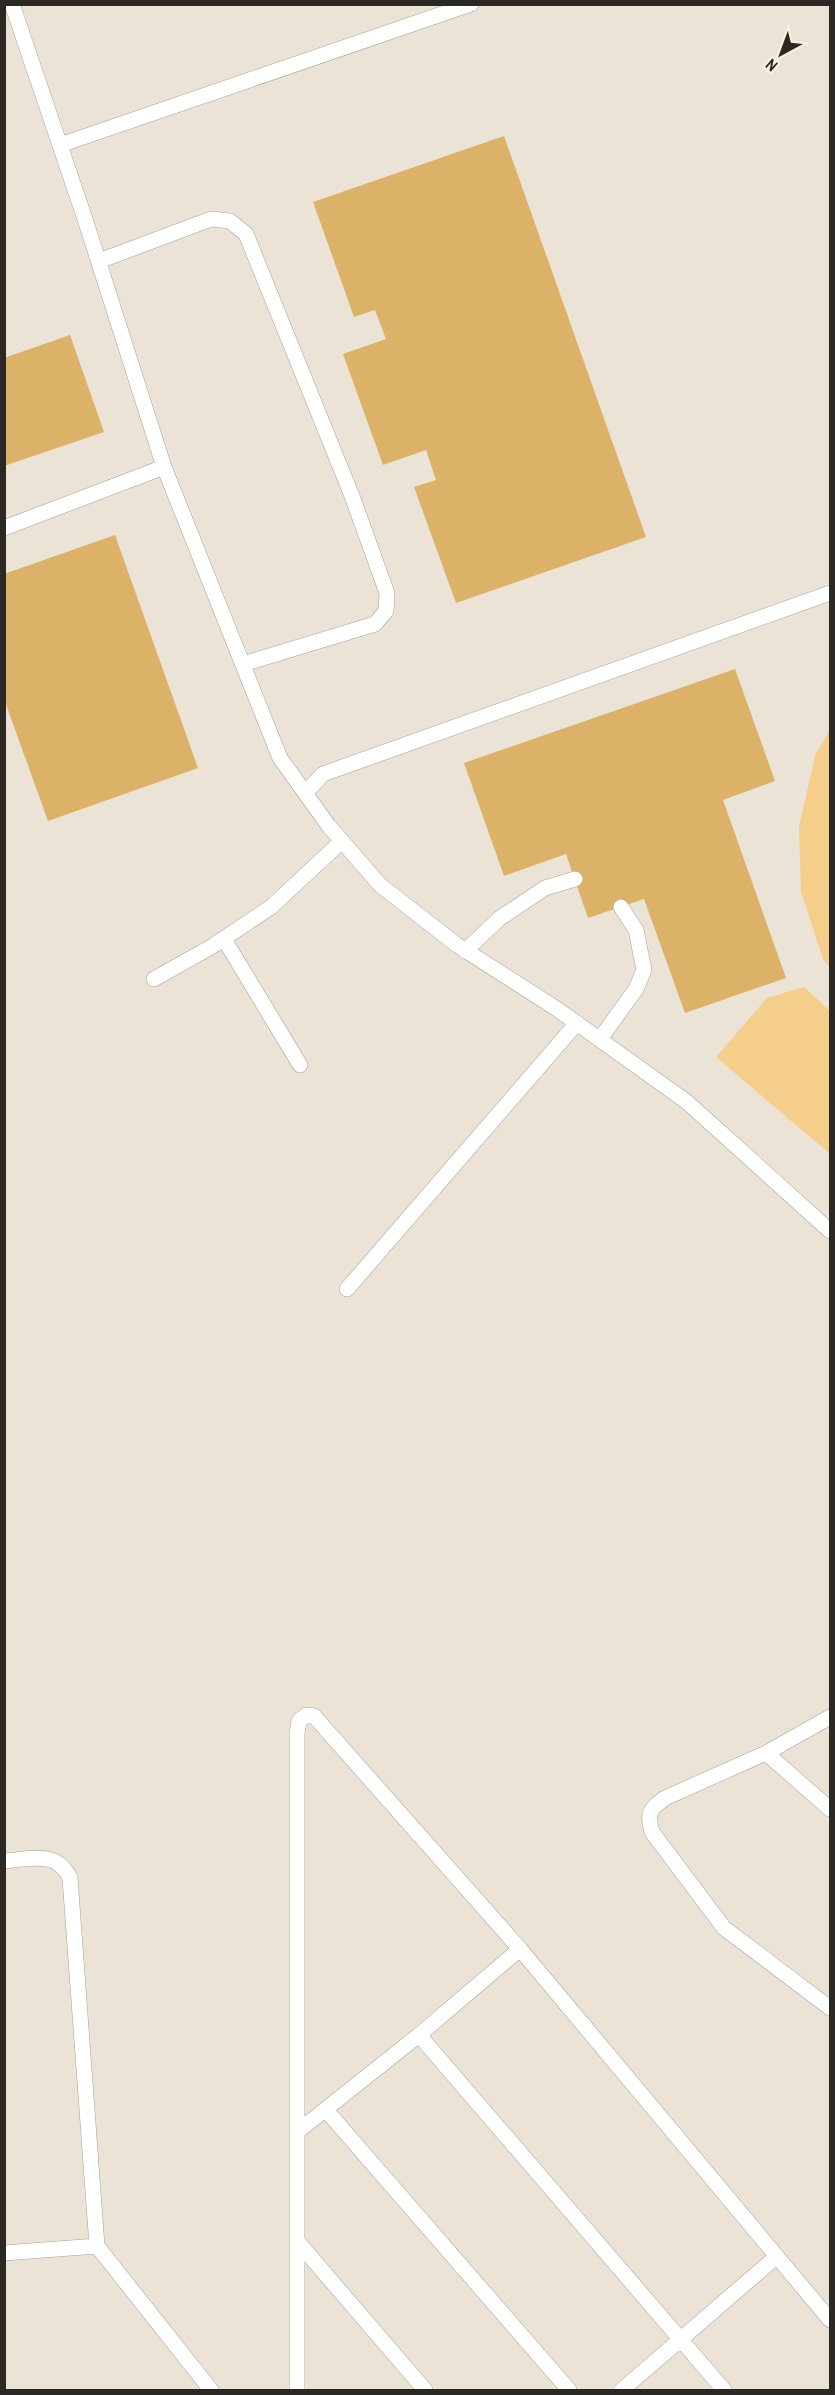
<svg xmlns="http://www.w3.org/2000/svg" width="835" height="2395" viewBox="0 0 835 2395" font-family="'Archivo Narrow',sans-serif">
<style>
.green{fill:#f5ce8b}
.building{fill:#dcb269}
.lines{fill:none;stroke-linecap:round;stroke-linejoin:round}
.service-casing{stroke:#a8a093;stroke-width:16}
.service{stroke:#fff;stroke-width:15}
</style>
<rect width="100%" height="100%" fill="#ebe3d5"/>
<path class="green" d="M830,729V968L823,959L801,892L799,827L815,756Z
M804,987L830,1011V1154L716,1057L767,998Z"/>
<path class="building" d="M504,136L646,537L456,603L414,487L436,480L426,450L383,465L343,354L386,339L375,310L354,317L313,202Z
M70,335L104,432L4,466V358Z
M115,535L198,768L48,821L4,699V574Z
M735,669L775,781L723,800L786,978L685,1013L644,899L588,918L566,854L504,876L464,763Z"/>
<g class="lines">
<g class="service-casing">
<path id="service" d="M12,4L85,219L164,467L280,758L328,825L380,885L457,945L557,1009L687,1102L830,1231
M60,145L471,4
M99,261L211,219L230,221L246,234L352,496L387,593L386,611L375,624L243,664
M4,528L164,467
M305,793L323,774L830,593
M224,939L300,1065
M465,951L500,918L545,888L575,879
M154,979L211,947L271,907L342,841
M600,1039L636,989L644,970L636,930L621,907
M347,1289L577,1023
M830,1717L766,1753L665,1798C649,1810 647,1812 652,1832L724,1928L830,2008
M766,1753L830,1809
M4,1861C31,1859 57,1850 70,1878L97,2246L211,2390
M419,2035L724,2390
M326,2110L569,2390
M297,2132L419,2035L520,1949
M297,2241L425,2390
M4,2253L97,2246
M297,2390V1733L299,1721L306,1715L314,1716L520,1949L830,2320
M622,2390L776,2257"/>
</g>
<use href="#service" class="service"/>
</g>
<rect width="835" height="2395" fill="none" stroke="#2b2823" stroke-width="12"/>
<g transform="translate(781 54) rotate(221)" stroke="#f9f0e2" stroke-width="4.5" paint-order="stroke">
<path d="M0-4.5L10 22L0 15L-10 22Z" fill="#2b2823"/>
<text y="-9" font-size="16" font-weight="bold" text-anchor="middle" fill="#2b2823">N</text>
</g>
</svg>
